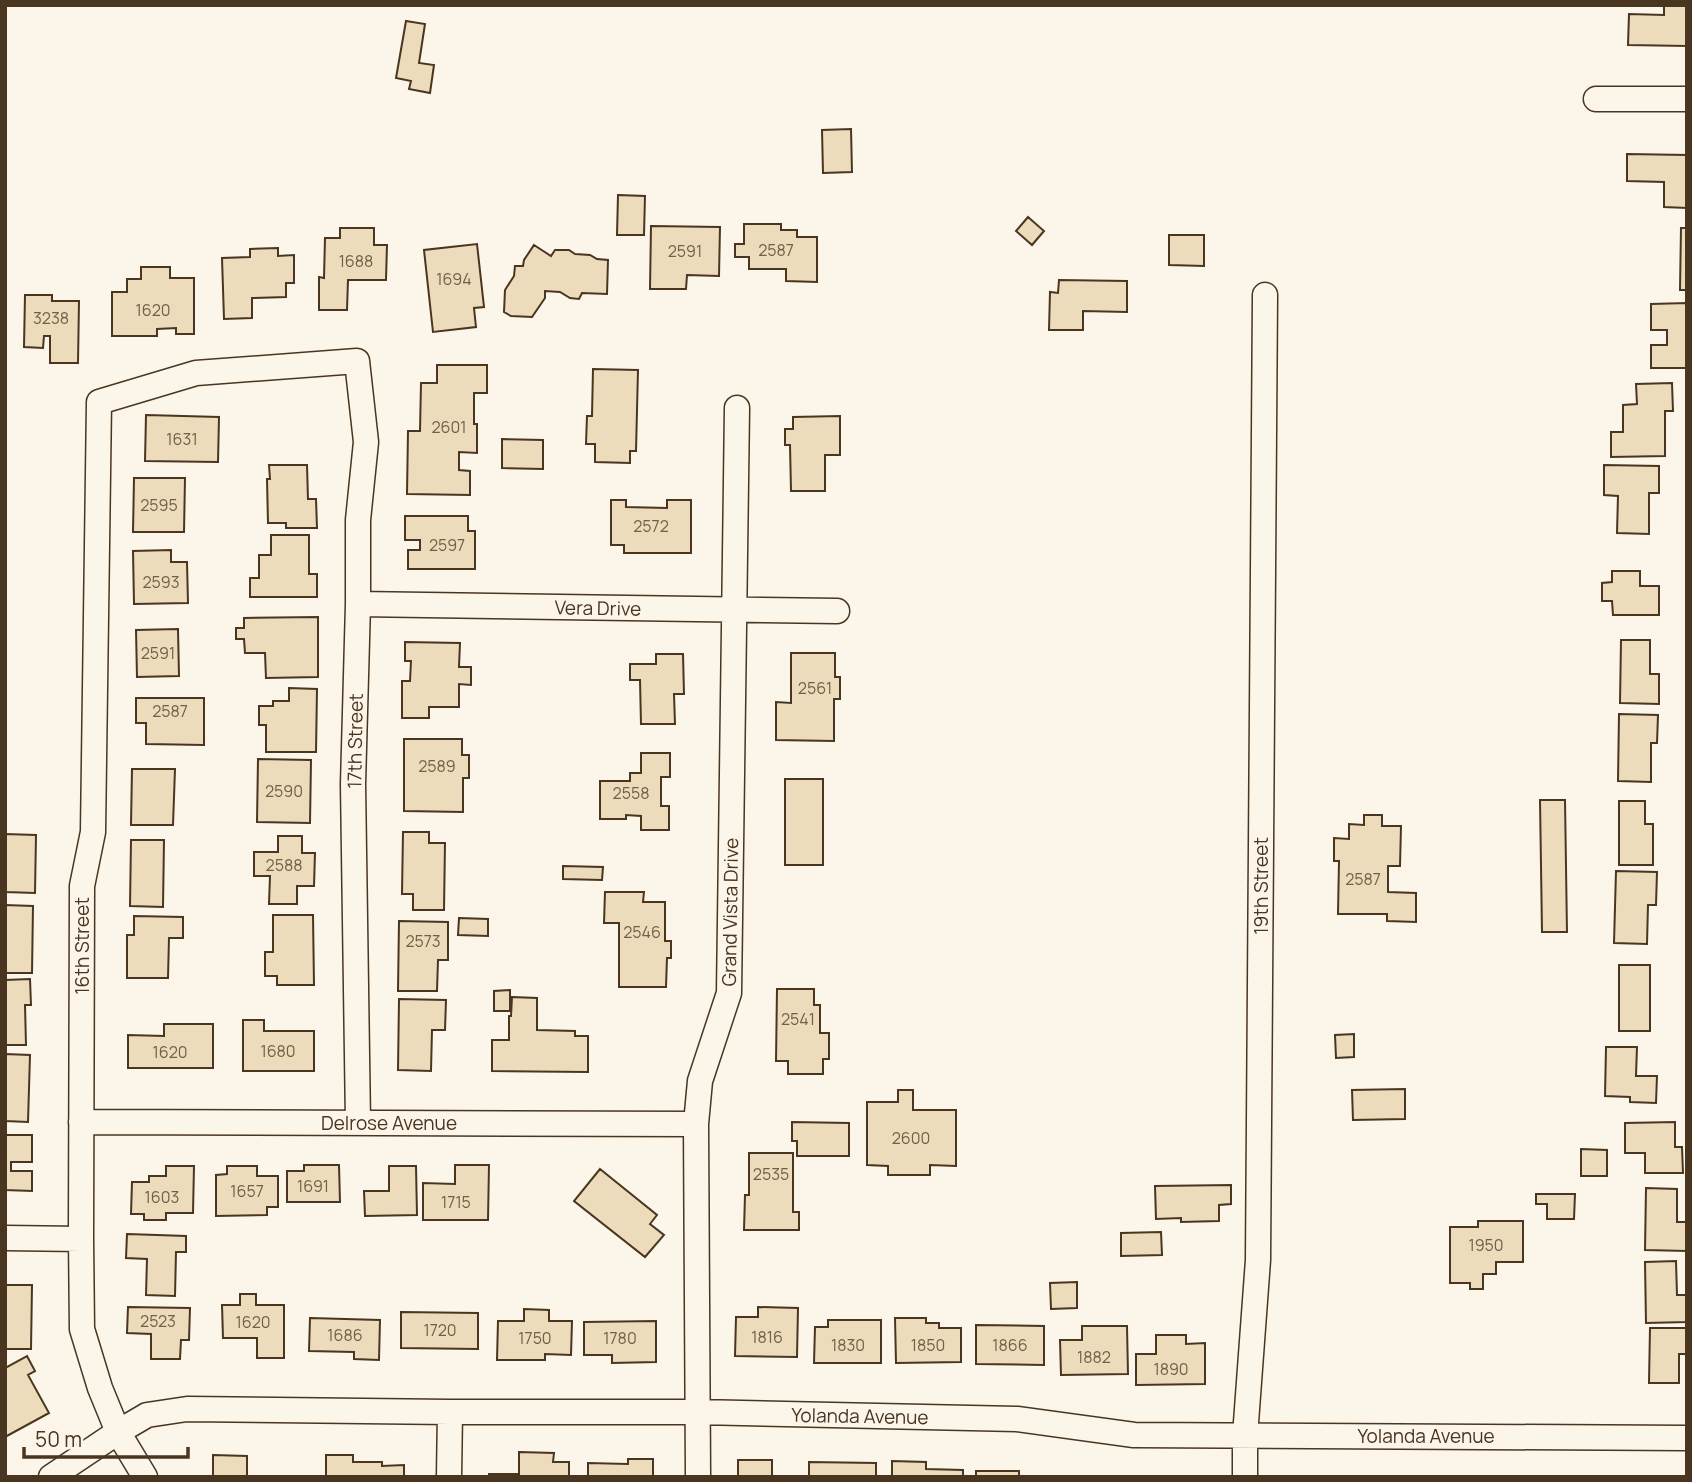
<svg xmlns="http://www.w3.org/2000/svg" width="1692" height="1482" viewBox="0 0 1692 1482" font-family="Manrope,sans-serif">
<style>
.building{fill:#ecdcbc;stroke:#4a3520;stroke-width:2}
.lines{fill:none;stroke-linecap:round;stroke-linejoin:round}
.minor-casing{stroke:#4a3520;stroke-width:27}
.minor{stroke:#fbf6e9;stroke-width:24}
.labels{text-anchor:middle;stroke-width:5;stroke-linejoin:round;paint-order:stroke}
.number-label{font-size:16px;fill:#725f47}
.street-label{font-size:19px;fill:#4a3520;stroke:#fbf6e9}
</style>
<rect width="100%" height="100%" fill="#fbf6e9"/>
<path class="building" d="M1664,5H1687V46L1628,45L1629,14L1664,15Z
M406,21L425,24L419,63L434,65L430,93L409,89L411,81L396,78Z
M851,129L852,172L823,173L822,130Z
M1627,154L1687,155V208L1664,207V182L1627,181Z
M618,195L645,196L644,235H617Z
M1028,217L1044,231L1032,245L1016,231Z
M744,224H781V230H797V237H817V282L786,281V269H749V257H735V244H744Z
M651,226L720,227L719,276L687,275L686,289H650Z
M340,228H374V245H387L386,280H348L347,310H319V277L324,278L325,238H340Z
M1681,228H1687V290H1680Z
M1169,235H1204V266L1169,265Z
M477,244L484,307L474,308L476,327L433,332L424,250Z
M534,245L551,256L555,250H569L575,254L590,255L597,259L608,260L607,294L582,293L579,299L570,298L560,292L545,291V298L532,317L511,316L504,312L505,290L514,276L515,266H523L524,260Z
M278,248V256L294,255V283H286V297L252,298V318L224,319L222,258L250,257V249Z
M141,267H170V278H194V334H176V328L157,329V336H112V292H127V279H141Z
M1059,280L1127,281V312L1083,311V330H1049L1050,292L1058,293Z
M25,295H52V301H79L78,363H50V336H44L43,348L24,347Z
M1687,303V368H1651V345H1667V330H1651V304Z
M437,365H487V393H474V424H477V453L459,452V470L470,471V495L407,494L408,431H420L421,383H437Z
M593,369L638,370L636,451H630V463L595,462V444H586L587,416H592Z
M1672,383L1673,411H1665V456L1611,457V432H1623V405L1637,404L1636,384Z
M146,415L219,417L218,462L145,461Z
M840,416V455H825V491H791L790,445H785V429H793V417Z
M502,439L543,440V469L502,468Z
M269,465H307L308,499H316L317,528H286V523H268L267,479H270Z
M1604,465L1659,466V493H1649V534L1617,533L1618,496L1604,495Z
M134,478H185L184,532H133Z
M611,500H626V507L667,508V500H691V553H624V545H611Z
M405,516H468V531H475V569H408V550H420V540H405Z
M271,535H309V574H317V597H250V578H259V555H271Z
M171,550V562H187L188,603L134,604L133,551Z
M1612,571H1640V586H1659V615H1613L1612,601H1602V583L1612,582Z
M318,617V677L266,678L265,653H245L244,639H236V628H244V618Z
M178,629L179,676L137,677L136,630Z
M1621,640H1650V674H1659V704L1620,703Z
M405,642L460,643L459,667H471V685L459,684V707H429V718H402V681H410L411,661H405Z
M791,653H835V677H840V699H834V741L776,740V702L791,703Z
M656,654H683L684,694H674L675,724H641L640,680H630V664H656Z
M289,688L317,689L316,752H266V725H259V706H273V701H289Z
M136,698H204V745L146,744V723H136Z
M1619,714L1658,715L1657,743H1651V782L1618,781Z
M404,739H462V755H469V778H463V812L404,811Z
M641,753H670V777H661V806H669V830H641V816L626,815V819H600V781H630V773H641Z
M258,759L311,760L310,823L257,822Z
M132,769H175L173,825H131Z
M785,779H823V865H785Z
M1540,800H1565L1567,932H1542Z
M1619,801H1645V824H1653V865H1619Z
M1364,815H1382V826H1401L1400,866H1388V892L1416,893V922L1387,921V914H1338L1339,861H1334V838L1349,839V824L1364,825Z
M403,832H429V843H445L444,910H413V894H402Z
M5,834L36,835L35,893L5,892Z
M278,836H302V853H315L314,886H297V904H269L270,876H254V852H278Z
M131,840H164L163,907L130,906Z
M563,866L603,867L602,880L563,879Z
M1616,871L1657,872L1656,905H1648L1647,944L1614,943Z
M605,892H644L643,902H665V941H671V958H667L666,987H619V923H604Z
M5,905L33,906L32,973H5Z
M273,915H313L314,985H277V976H265V952H273Z
M134,916L183,917V938H169L168,978H127V935H134Z
M459,918L488,919V936L458,935Z
M399,921L448,922V960H438L437,991H398Z
M1619,965H1650V1031H1619Z
M30,979L31,1005H25L26,1045H5V980Z
M777,989H814V1005H820V1033H829V1059H823V1074H788V1061H776Z
M510,990V1011H494V991Z
M512,997L537,998V1030L575,1031V1036H588V1072L492,1071V1040H509V1016H511Z
M399,999L446,1000L445,1030H432L431,1071L398,1070Z
M243,1020H264V1031H314V1071H243Z
M164,1024H213V1068H128V1035L164,1036Z
M1354,1034V1057L1336,1058L1335,1035Z
M1606,1047H1637L1636,1076H1657L1656,1103L1630,1102V1097L1605,1096Z
M5,1054L30,1055L28,1122L5,1121Z
M1405,1089V1119L1353,1120L1352,1090Z
M898,1090H913V1110H956V1166L930,1165V1175H888V1166L867,1165V1102H898Z
M792,1122L849,1123V1156H797V1141H792Z
M1675,1122V1147H1682L1683,1173H1645V1153H1625V1123Z
M5,1135H32V1162H11V1171H32V1191L5,1190Z
M1581,1149L1607,1150V1176H1581Z
M749,1153H793V1212H799V1230H744L745,1195H749Z
M304,1165H339L340,1202H287V1171H304Z
M455,1165H489L488,1220H423V1183L455,1184Z
M166,1166H194L193,1213H166V1220H144V1214H131L132,1182H149V1176H166Z
M227,1166H257V1176H278V1207H267V1215L216,1216V1175L227,1174Z
M389,1166H416L417,1215L365,1216L364,1191H389Z
M600,1169L657,1215L650,1224L664,1235L645,1257L574,1201Z
M1231,1185V1204L1219,1205V1221L1181,1222V1218L1156,1219L1155,1186Z
M1646,1188L1677,1189V1222H1687V1251L1645,1250Z
M1536,1194H1575L1574,1219H1547V1204H1536Z
M1478,1221H1523V1262H1496V1274H1483V1289H1470V1283H1450V1227H1478Z
M1161,1232L1162,1255L1121,1256V1233Z
M127,1234L186,1236V1252H176L175,1296L146,1295L147,1259L126,1258Z
M1676,1261L1677,1295H1687V1322L1646,1323L1645,1262Z
M1077,1282V1308L1051,1309L1050,1283Z
M5,1285H32L31,1349H5Z
M240,1294H256V1305H284V1358H257V1338H223L222,1305H240Z
M128,1307L190,1308L189,1340H181L180,1359H151V1334L127,1333Z
M758,1307L798,1308L797,1357L735,1356L736,1317H758Z
M524,1309L549,1310V1321H572L571,1355L545,1354V1360H497L498,1321H524Z
M401,1312L478,1313V1349L401,1348Z
M310,1318L380,1320L379,1360L354,1359V1352L309,1351Z
M895,1318H926V1323H939V1328H961V1362L896,1363Z
M828,1320H881V1363H814L815,1327H828Z
M656,1321V1362L612,1363V1355H584V1322Z
M976,1325L1044,1326V1365L976,1364Z
M1082,1326H1127L1128,1374L1061,1375L1060,1340H1082Z
M1650,1328H1687V1354H1679V1383H1649Z
M1156,1335H1186V1344L1205,1343V1384L1136,1385V1354H1156Z
M27,1356L35,1371L28,1375L49,1413L5,1437V1368Z
M519,1452L554,1453L553,1462H569V1477H489V1474H519Z
M213,1455L247,1456V1477H213Z
M326,1455H353V1462H382V1466L404,1465V1477H326Z
M628,1459H653V1477H588V1463L628,1464Z
M738,1460H772V1477H738Z
M892,1461L926,1462V1469L963,1470V1477H892Z
M809,1462L876,1463V1477H809Z
M976,1471H1019V1477H976Z"/>
<g class="lines">
<g class="minor-casing">
<path id="minor" d="M1596,99H1687
M358,604L837,611
M81,1122L696,1124
M5,1238L81,1239
M51,1477L118,1432L147,1415L187,1409L450,1412H698L1017,1419L1134,1435L1687,1438
M145,1477L118,1432L100,1388L82,1329L81,1239L82,886L93,832L99,402L196,373L357,361L366,442L358,520V604L353,784L358,1123
M449,1477L450,1412
M698,1477L696,1124L700,1081L729,993L737,408
M1245,1477V1436L1258,1260L1265,295"/>
</g>
<use href="#minor" class="minor"/>
</g>
<g class="labels">
<g class="number-label">
<text x="776" y="256">2587</text>
<text x="685" y="257">2591</text>
<text x="356" y="267">1688</text>
<text x="454" y="285">1694</text>
<text x="153" y="316">1620</text>
<text x="51" y="324">3238</text>
<text x="449" y="433">2601</text>
<text x="182" y="445">1631</text>
<text x="159" y="511">2595</text>
<text x="651" y="532">2572</text>
<text x="447" y="551">2597</text>
<text x="161" y="588">2593</text>
<text x="158" y="659">2591</text>
<text x="815" y="694">2561</text>
<text x="170" y="717">2587</text>
<text x="437" y="772">2589</text>
<text x="284" y="797">2590</text>
<text x="631" y="799">2558</text>
<text x="284" y="871">2588</text>
<text x="1363" y="885">2587</text>
<text x="642" y="938">2546</text>
<text x="423" y="947">2573</text>
<text x="798" y="1025">2541</text>
<text x="278" y="1057">1680</text>
<text x="170" y="1058">1620</text>
<text x="911" y="1144">2600</text>
<text x="771" y="1180">2535</text>
<text x="313" y="1192">1691</text>
<text x="247" y="1197">1657</text>
<text x="162" y="1203">1603</text>
<text x="456" y="1208">1715</text>
<text x="1486" y="1251">1950</text>
<text x="158" y="1327">2523</text>
<text x="253" y="1328">1620</text>
<text x="440" y="1336">1720</text>
<text x="345" y="1341">1686</text>
<text x="767" y="1343">1816</text>
<text x="535" y="1344">1750</text>
<text x="620" y="1344">1780</text>
<text x="848" y="1351">1830</text>
<text x="928" y="1351">1850</text>
<text x="1010" y="1351">1866</text>
<text x="1094" y="1363">1882</text>
<text x="1171" y="1375">1890</text>
</g>
<g class="street-label">
<text transform="translate(598 608) rotate(1)" y="7">Vera Drive</text>
<text transform="translate(355 741) rotate(-89)" y="7">17th Street</text>
<text transform="translate(1261 886) rotate(-90)" y="7">19th Street</text>
<text transform="translate(730 912) rotate(-89)" y="7">Grand Vista Drive</text>
<text transform="translate(82 946) rotate(-90)" y="7">16th Street</text>
<text x="389" y="1130">Delrose Avenue</text>
<text transform="translate(860 1416) rotate(1)" y="7">Yolanda Avenue</text>
<text x="1426" y="1443">Yolanda Avenue</text>
</g>
</g>
<rect width="1692" height="1482" fill="none" stroke="#4a3520" stroke-width="14"/>
<path d="M24 1447v10h164v-10" fill="none" stroke="#4a3520" stroke-width="3.5"/>
<text x="35" y="1447" font-size="21" fill="#4a3520" stroke="#fbf6e9" stroke-width="5" paint-order="stroke">50 m</text>
</svg>
